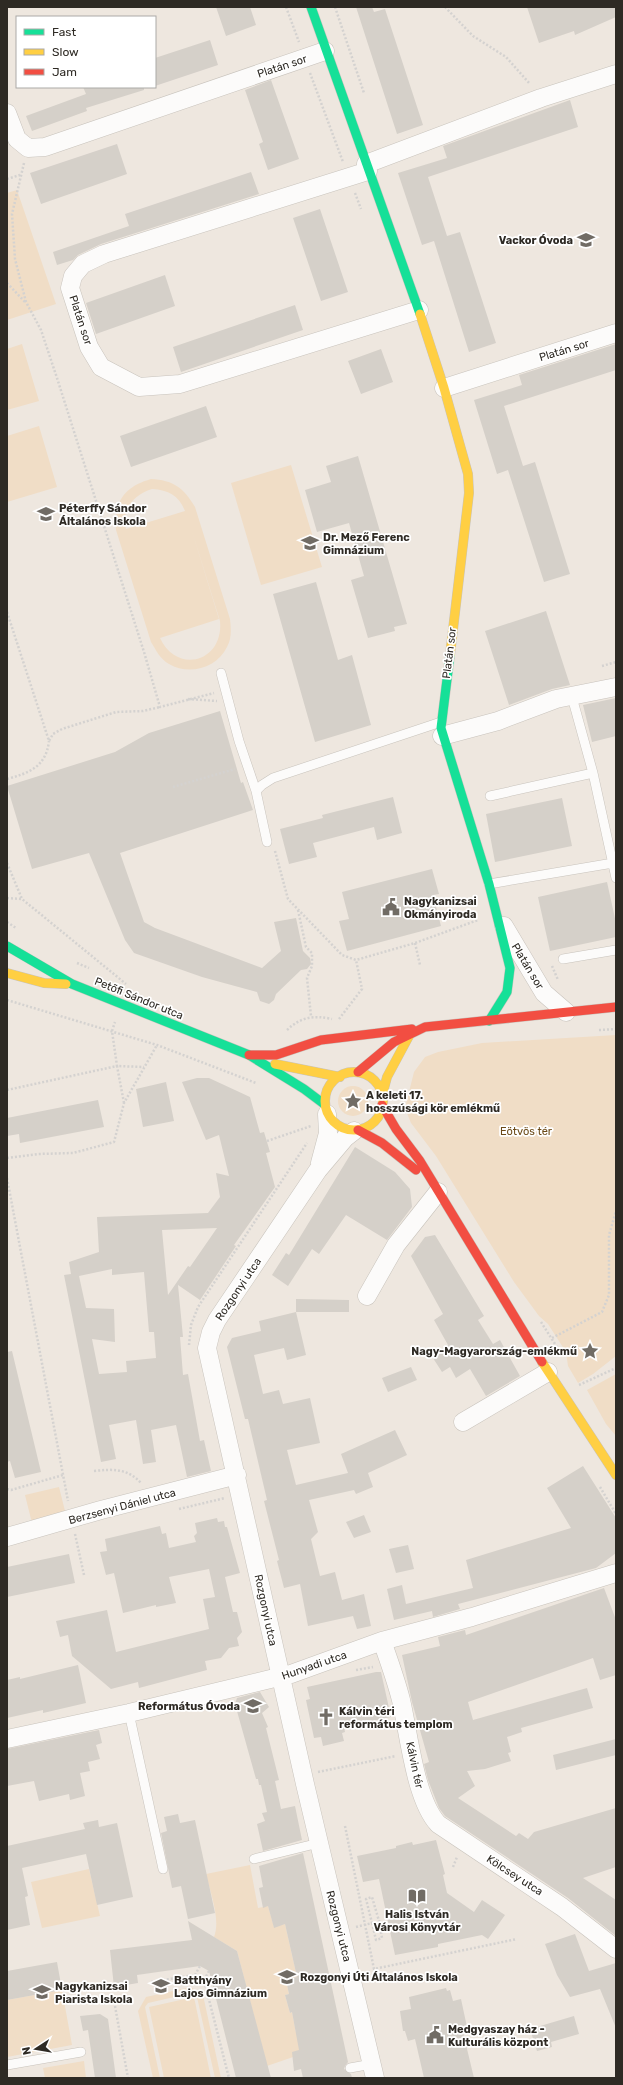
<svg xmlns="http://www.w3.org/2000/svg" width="623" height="2085" viewBox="0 0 623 2085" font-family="Rubik,sans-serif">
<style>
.green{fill:#f0ddc6;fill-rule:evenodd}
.building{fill:#d5d0c9;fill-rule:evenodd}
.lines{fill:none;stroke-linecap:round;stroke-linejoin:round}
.lane-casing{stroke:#c8c3bc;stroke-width:10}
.street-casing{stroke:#c8c3bc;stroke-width:19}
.fast-casing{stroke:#c8c3bc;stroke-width:10}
.slow-casing{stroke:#c8c3bc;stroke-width:10}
.jam-casing{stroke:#c8c3bc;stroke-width:10}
.path{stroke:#d4d2d0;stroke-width:2.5;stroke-dasharray:2 2;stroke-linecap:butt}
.lane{stroke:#fcfbfa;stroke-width:9}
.street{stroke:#fcfbfa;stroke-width:18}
.fast{stroke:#16e098;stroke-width:9}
.slow{stroke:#ffcf43;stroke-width:9}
.jam{stroke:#f24e42;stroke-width:9}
.labels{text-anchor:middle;stroke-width:3.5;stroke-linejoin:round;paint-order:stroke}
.street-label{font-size:11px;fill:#2e2a24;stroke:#fff}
.poi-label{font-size:11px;font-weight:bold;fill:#2e2a24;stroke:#fff;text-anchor:start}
.park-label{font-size:11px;fill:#6b4917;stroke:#fff}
</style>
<rect width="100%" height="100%" fill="#eee7df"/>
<path class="green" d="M17,190L56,304L7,320V193Z
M22,344L39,401L7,410V349Z
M39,426L57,487L7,502V436Z
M291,465L322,567L261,585L231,483Z
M151,479C173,480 184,488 195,507L230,619C231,628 232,638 227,647C217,668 189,676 169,664C160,659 156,650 151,642L116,530C114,501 124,487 151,479ZM152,489C169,490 179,496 185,511L126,529C122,509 133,495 152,489ZM191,528L220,621C224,662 177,675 160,638L219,619Z
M616,1035V1356L593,1374L578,1383L568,1366L566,1352L548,1324L539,1316L514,1282L436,1156L411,1123L405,1108L414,1072L425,1057L438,1052L482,1043Z
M338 1101a15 15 0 1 1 30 0a15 15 0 1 1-30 0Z
M616,1374V1436L606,1424L587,1390Z
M59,1487L67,1519L33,1527L25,1495Z
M250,1865L258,1908L268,1906L274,1927L285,1924L297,1977L286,1980L289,1994L285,1995L290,2013L292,2012L296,2033L311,2046L293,2057L267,2066L237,1951L214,1937C221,1919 210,1892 206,1874Z
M89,1869L100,1916L42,1928L31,1882Z
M191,1987L203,1995L221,2078H215L197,1997L192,1993L148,2003L145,2007L160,2078H153L138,2011L146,1997Z
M62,1990L72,2045L7,2057V2000Z
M194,1997L211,2078H164L149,2007Z
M84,2061L86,2078H45L43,2068Z"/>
<path class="building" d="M216,7H250L256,25L226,36Z
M356,7H372L374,12L385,9L423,125L397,134Z
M527,7H616V17L575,35L574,31L539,43Z
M210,40L218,65L155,86V58Z
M271,80L299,159L268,170L259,144L263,142L245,90Z
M83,87H144V90L86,108L87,111L32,131L26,116L86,94Z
M570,100L578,127L428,177L447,236L460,232L496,343L469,352L434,241L422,245L398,173L447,158L443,146Z
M117,144L127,174L41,204L30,173Z
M251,172L259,194L101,244L78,255L73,260L57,265L53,252L129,226L125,214Z
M320,209L348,292L321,301L293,218Z
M165,275L175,306L96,334L86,303Z
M295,305L303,330L181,372L173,347Z
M616,344V370L504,406L523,466L535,462L570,574L544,582L508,470L497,474L474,400L522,385L519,375Z
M381,349L393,382L361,394L348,361Z
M206,406L217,437L131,467L120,436Z
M358,456L407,624L394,627L395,631L368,638L351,580L364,576L349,523L317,532L305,490L331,482L326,466Z
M316,582L338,660L352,655L371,725L315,742L273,594Z
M546,611L570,685L552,689L509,705L485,631Z
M616,698V736L592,742L583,705Z
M220,711L241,783L243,782L253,810L120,853L144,922L155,928L262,968L281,951L274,922L296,918L303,951L310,958L311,964L307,969L301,970L276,994L274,1000L269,1004L260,1001L257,992L202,977L134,953L125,940L89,853L32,869L7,786L115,752L149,733Z
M393,797L402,833L377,840L374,827L313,843L317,857L289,864L280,829L323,818L322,815Z
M562,798L572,846L495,862L486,814Z
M432,869L439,894L433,895L441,926L347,951L339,921L349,919L342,892Z
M607,882L616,923V937L550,951L538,897Z
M197,1078H209L250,1097L260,1133L264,1132L270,1152L266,1153L275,1187L234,1245L236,1246L200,1300L178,1285L183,1337H180L183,1375L188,1374L200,1441L204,1440L211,1471L187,1477L176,1425L151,1430L156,1462L143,1464L136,1420L109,1425L116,1459L101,1462L64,1275L71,1274L69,1262L99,1252L97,1217L208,1213L220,1197L216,1173L229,1176L219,1135L206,1140L182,1082ZM217,1228L190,1267L188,1266L168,1295L162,1230ZM112,1269V1275L144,1272L149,1332H154L156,1358L126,1361L127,1372L99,1374L92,1339L115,1342L114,1309L86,1308L79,1276Z
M166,1082L174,1121L143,1127L136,1089Z
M98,1100L104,1127L20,1143L19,1134L7,1136V1118Z
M355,1147L395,1172L410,1189L412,1207L387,1240L346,1215L319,1254L312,1249L288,1286L272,1275L286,1253L289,1255Z
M435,1235L484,1316L478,1320L493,1344L500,1340L520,1376L486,1396L470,1369L456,1378L450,1367L442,1372L431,1355L448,1345L434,1320L443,1314L411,1256L425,1237Z
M296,1299L349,1300V1312H296Z
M296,1312L306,1355L287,1360L284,1348L254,1355L263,1394L279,1390L283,1404L310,1398L320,1443L287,1450L296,1485L348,1473L341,1454L395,1430L407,1455L368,1473L373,1487L356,1494L354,1490L309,1500L318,1532L311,1539L320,1576L335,1572L342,1600L364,1594L371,1626L357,1629L353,1616L308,1626L300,1584L284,1588L277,1561L279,1560L264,1501L267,1500L248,1419H245L227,1347L232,1338L261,1331L259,1321Z
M12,1351L41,1472L15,1478L10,1461L7,1462V1352Z
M411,1367L417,1380L388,1392L382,1378Z
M583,1466L616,1518V1553L596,1568L458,1604L460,1609L433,1617L432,1611L394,1620L387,1589L402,1585L406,1604L473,1588L466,1560L571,1528L547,1488Z
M364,1515L371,1532L354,1538L346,1522Z
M217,1518L218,1522L224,1521L225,1527H227L240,1573L225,1577L233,1612H237L242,1632L237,1638L239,1646L229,1648L221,1658L205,1661L207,1670L139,1688L138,1682L111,1689L72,1656L68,1635L60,1637L56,1621L107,1610L116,1652L209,1629L203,1599L215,1597L209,1569L169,1577L176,1603L156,1607V1605L123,1613L114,1573L106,1575L100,1552L107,1551L105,1539L160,1526L162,1534L166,1533L169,1548L196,1542L194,1536L197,1533L195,1523Z
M408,1545L414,1569L396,1573L389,1549Z
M69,1554L75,1583L7,1597V1567Z
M604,1588L616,1620V1675L600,1680L593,1658L468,1702L473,1720L587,1688L593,1708L521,1728L522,1732L507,1737L511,1752L508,1753L511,1761L485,1769L467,1771L475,1786L458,1798L516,1836L519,1833L528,1839L534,1832L616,1808V1867L583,1878L616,1900V1936L568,1898L445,1816L439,1808L428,1780L424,1764L429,1762L412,1702L402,1655L440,1646L438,1637L465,1630L466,1635Z
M78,1665L86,1703L43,1713V1710L7,1718V1680L20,1677V1679Z
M376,1672H381L391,1717L344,1727L345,1732L342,1733L344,1741L323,1746L321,1737L314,1738L306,1700L310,1699L307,1687Z
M260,1692L269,1707L262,1713L268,1727L266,1728L279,1780L275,1781L281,1809L295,1806L302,1840L263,1851L257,1824L265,1821L262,1813L267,1812L261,1785H259L258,1779H256L235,1704L237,1698Z
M99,1730L102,1743L96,1745L100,1759L88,1762L90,1771L80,1773L85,1796L70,1800L69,1794L39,1801L34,1781L7,1786V1749Z
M616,1739V1755L556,1770L553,1755Z
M178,1814L180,1823L195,1820L215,1913L188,1919L181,1886L172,1888L161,1833L167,1831L164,1817Z
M98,1820L99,1827L117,1823L133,1897L97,1905L86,1854L22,1868L28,1896L25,1897L30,1925L7,1930V1846L85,1829L83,1823Z
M436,1840L445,1874L443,1875L447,1893L474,1912L482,1900L505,1915L488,1939L482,1935L438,1944V1947L395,1955L379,1879L363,1882L357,1856L396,1848V1846L412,1842L413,1845Z
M303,1853L348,2062L345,2066L344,2069L351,2074L352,2078H303L301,2069L294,2071L292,2052L299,2050L292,2012L290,2013L285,1995L289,1994L286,1980L297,1977L285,1924L274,1928L268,1906L263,1908L259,1888L263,1887L259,1866Z
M188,1921L237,1951L271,2078H236L209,1971L200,1966L137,1975L138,1983L114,1987L110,1950L192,1940Z
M575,1934L589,1971L616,1963V2028L600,1989L570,1997L557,1975L545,1944Z
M57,1962L62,1990L7,2000V1971Z
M446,1988L447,1991L450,1990L453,2001L461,1999L467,2027L462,2028L474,2078H424L415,2039L408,2041L405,2031H403L400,2011L411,2009L409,1997Z
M100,2014L108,2019L116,2078H95L88,2030L83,2031L80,2016Z
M574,2016L579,2034L551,2042L552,2047L537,2051L530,2029Z"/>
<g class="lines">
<g class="lane-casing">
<path id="lane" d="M221,673L239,741L256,791
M572,697L593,773L616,878
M490,796L593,773
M267,842L256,791L262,785L273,778L441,722
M489,884L613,863
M563,959L616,950
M129,1713L163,1869
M254,1859L319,1843
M7,2065L81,2052
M350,2068L372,2064"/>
</g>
<g class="street-casing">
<path id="street" d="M7,113L17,139L28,148L45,147L325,51
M366,164L541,98L616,74
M368,171L104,254L83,264L73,276L70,288L89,347L101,367L139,387L180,384L419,310
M444,388L616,333
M442,736L498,721L556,699L616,687
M504,926L544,993L566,1012
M354,1131L345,1138L318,1170L217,1320L211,1332L207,1348L305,1784L375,2078
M320,1163L328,1133L327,1114
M367,1296L396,1245L438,1192
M463,1422L548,1372
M7,1537L101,1510L237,1475
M382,1641C389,1661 396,1680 401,1700C409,1734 415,1799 438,1824L562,1907L616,1949
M7,1739L129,1713L291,1674L382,1641L472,1617L616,1573"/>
</g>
<g class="fast-casing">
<path id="fast" d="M311,7L420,314
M450,655L441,728L489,884L510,968L507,992L489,1021
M7,946L72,984L249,1055L304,1089L324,1104"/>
</g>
<g class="slow-casing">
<path id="slow" d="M420,314L444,388L468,474L469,493L450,655
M7,973L44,983L66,984
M275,1064L340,1077
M325 1101a29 29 0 1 1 58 0a29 29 0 1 1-58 0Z
M382,1096L387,1077L409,1036
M542,1362L616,1475"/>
</g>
<g class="jam-casing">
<path id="jam" d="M249,1055H276L321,1040L412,1029
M358,1072L394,1042L425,1027L616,1007
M382,1105L396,1129L420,1161L542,1362
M358,1130L382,1143L416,1170"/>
</g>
<path class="path" d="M286,7L299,42
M335,7L364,93
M445,7L473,36L506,57L530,84
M310,73L343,162
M24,163L12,214L15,259L26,302L41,330L57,378L144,652L160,707L214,693
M7,179L20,175
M355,193L361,209
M7,283L25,302
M7,612L49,741L53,734L62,729L116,712L143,711L160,707
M602,666L616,662
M188,699L217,701
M7,779C29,773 46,767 49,741
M173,787L235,769
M275,851L288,899L342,955L356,960L415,943L478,920
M7,863L22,899L126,984
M7,898L22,899
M298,910L306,947L312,953V966L307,978L311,1016
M7,922L16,928
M415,943L420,965
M77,963L89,968
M552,966L558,980
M7,1000L157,1045L256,1083
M339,1019L362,989L356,960
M287,1030C301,1017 313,1015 332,1019
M599,1030L616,1029
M7,1090L117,1066L112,1031L115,1022
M124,1103L117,1066L144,1067
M267,1141L311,1126
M7,1158L38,1154L73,1153L114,1142L124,1103L157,1045
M7,1178L68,1501
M541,1322L562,1355
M552,1338L602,1312L609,1295V1235L616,1211
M189,1345L191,1325L198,1307L307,1143
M579,1385L616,1368
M94,1471C113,1469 127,1468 141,1483
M600,1487L616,1514
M7,1489L11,1490L63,1475
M179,1509L225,1498
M75,1534L84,1575
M356,1670L373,1667
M318,1772L396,1756
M345,1826L374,1969L517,1939
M453,1867L457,1857
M372,1923L376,1940L382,1938L379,1921
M356,1927L372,1923L366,1899L372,1897L379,1921L390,1931
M209,1971L204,1980L229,2078
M195,1975L200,1966
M151,1982L195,1975L204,1980
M115,2006L128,2078"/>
<use href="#lane" class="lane"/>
<use href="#street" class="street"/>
<use href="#fast" class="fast"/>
<use href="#slow" class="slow"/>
<use href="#jam" class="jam"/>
</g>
<defs>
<g id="school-bare" transform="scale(1.38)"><path d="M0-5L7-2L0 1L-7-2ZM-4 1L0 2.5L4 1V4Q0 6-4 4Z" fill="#716c65" stroke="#fff" stroke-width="2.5" paint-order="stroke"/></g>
<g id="civic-bare" transform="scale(1.38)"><path d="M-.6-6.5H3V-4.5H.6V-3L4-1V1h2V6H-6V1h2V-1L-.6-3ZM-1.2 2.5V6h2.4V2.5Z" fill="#716c65" stroke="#fff" stroke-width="2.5" paint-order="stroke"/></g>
<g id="sight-bare" transform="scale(1.38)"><path d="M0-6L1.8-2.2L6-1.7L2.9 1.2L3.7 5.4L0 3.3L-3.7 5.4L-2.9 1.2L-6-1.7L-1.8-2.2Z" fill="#716c65" stroke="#fff" stroke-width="2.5" paint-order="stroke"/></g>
<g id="church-bare" transform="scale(1.38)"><path d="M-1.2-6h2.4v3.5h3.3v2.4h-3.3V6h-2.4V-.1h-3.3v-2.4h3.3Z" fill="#716c65" stroke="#fff" stroke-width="2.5" paint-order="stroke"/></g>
<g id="library-bare" transform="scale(1.38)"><path d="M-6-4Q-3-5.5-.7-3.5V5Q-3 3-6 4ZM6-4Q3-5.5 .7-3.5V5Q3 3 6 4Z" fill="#716c65" stroke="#fff" stroke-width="2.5" paint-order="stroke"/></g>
</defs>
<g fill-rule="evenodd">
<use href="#school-bare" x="586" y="240"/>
<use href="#school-bare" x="46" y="514"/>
<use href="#school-bare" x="310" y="543"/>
<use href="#civic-bare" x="391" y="907"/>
<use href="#sight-bare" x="353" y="1101"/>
<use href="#sight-bare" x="590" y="1351"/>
<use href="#school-bare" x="253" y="1706"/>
<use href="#church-bare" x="326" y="1717"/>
<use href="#library-bare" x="417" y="1896"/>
<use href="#school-bare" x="287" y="1977"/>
<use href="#school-bare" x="161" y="1986"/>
<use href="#school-bare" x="42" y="1992"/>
<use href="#civic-bare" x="435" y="2035"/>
</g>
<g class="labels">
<g class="street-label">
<text transform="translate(282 66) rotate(-18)" y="4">Platán sor</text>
<text transform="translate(81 320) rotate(72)" y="4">Platán sor</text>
<text transform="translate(564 350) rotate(-17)" y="4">Platán sor</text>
<text transform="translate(449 653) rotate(-83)" y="4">Platán sor</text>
<text transform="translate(528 966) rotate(59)" y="4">Platán sor</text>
<text transform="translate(139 998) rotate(22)" y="4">Petőfi Sándor utca</text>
<text transform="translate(238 1289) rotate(-56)" y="4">Rozgonyi utca</text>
<text transform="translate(122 1506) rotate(-15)" y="4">Berzsenyi Dániel utca</text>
<text transform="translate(266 1610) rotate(78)" y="4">Rozgonyi utca</text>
<text transform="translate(314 1665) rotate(-19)" y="4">Hunyadi utca</text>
<text transform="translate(415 1765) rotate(78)" y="4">Kálvin tér</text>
<text transform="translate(515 1875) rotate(33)" y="4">Kölcsey utca</text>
<text transform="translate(339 1926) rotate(76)" y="4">Rozgonyi utca</text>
</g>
<g class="poi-label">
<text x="573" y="244" text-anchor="end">Vackor Óvoda</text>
<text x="59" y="512">Péterffy Sándor<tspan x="59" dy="13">Általános Iskola</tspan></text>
<text x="323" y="541">Dr. Mező Ferenc<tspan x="323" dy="13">Gimnázium</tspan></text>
<text x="404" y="905">Nagykanizsai<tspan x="404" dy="13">Okmányiroda</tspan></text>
<text x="366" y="1099">A keleti 17.<tspan x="366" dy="13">hosszúsági kör emlékmű</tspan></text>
<text x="577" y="1355" text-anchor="end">Nagy-Magyarország-emlékmű</text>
<text x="240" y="1710" text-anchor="end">Református Óvoda</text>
<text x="339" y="1715">Kálvin téri<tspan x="339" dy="13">református templom</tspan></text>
<text x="417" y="1918" text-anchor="middle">Halis István<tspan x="417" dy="13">Városi Könyvtár</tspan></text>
<text x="300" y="1981">Rozgonyi Úti Általános Iskola</text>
<text x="174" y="1984">Batthyány<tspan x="174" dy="13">Lajos Gimnázium</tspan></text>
<text x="55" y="1990">Nagykanizsai<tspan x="55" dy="13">Piarista Iskola</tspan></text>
<text x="448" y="2033">Medgyaszay ház -<tspan x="448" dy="13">Kulturális központ</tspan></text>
</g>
<g class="park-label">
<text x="526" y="1135">Eötvös tér</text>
</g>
</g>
<rect width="623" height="2085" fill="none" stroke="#2e2a24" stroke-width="16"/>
<rect x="16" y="16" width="140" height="72" fill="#ffffff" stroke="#abaaa7"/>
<rect x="24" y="29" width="20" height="6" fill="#16e098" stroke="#abaaa7"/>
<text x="52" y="36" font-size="12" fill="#2e2a24">Fast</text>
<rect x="24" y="49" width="20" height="6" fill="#ffcf43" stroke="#abaaa7"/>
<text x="52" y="56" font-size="12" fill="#2e2a24">Slow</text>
<rect x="24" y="69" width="20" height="6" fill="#f24e42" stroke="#abaaa7"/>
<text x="52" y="76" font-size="12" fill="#2e2a24">Jam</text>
<g transform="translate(36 2049) rotate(258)" stroke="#ffffff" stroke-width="3" paint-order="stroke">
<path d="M0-3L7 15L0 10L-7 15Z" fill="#2e2a24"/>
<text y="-6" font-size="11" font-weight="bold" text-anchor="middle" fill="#2e2a24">N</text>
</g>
</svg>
